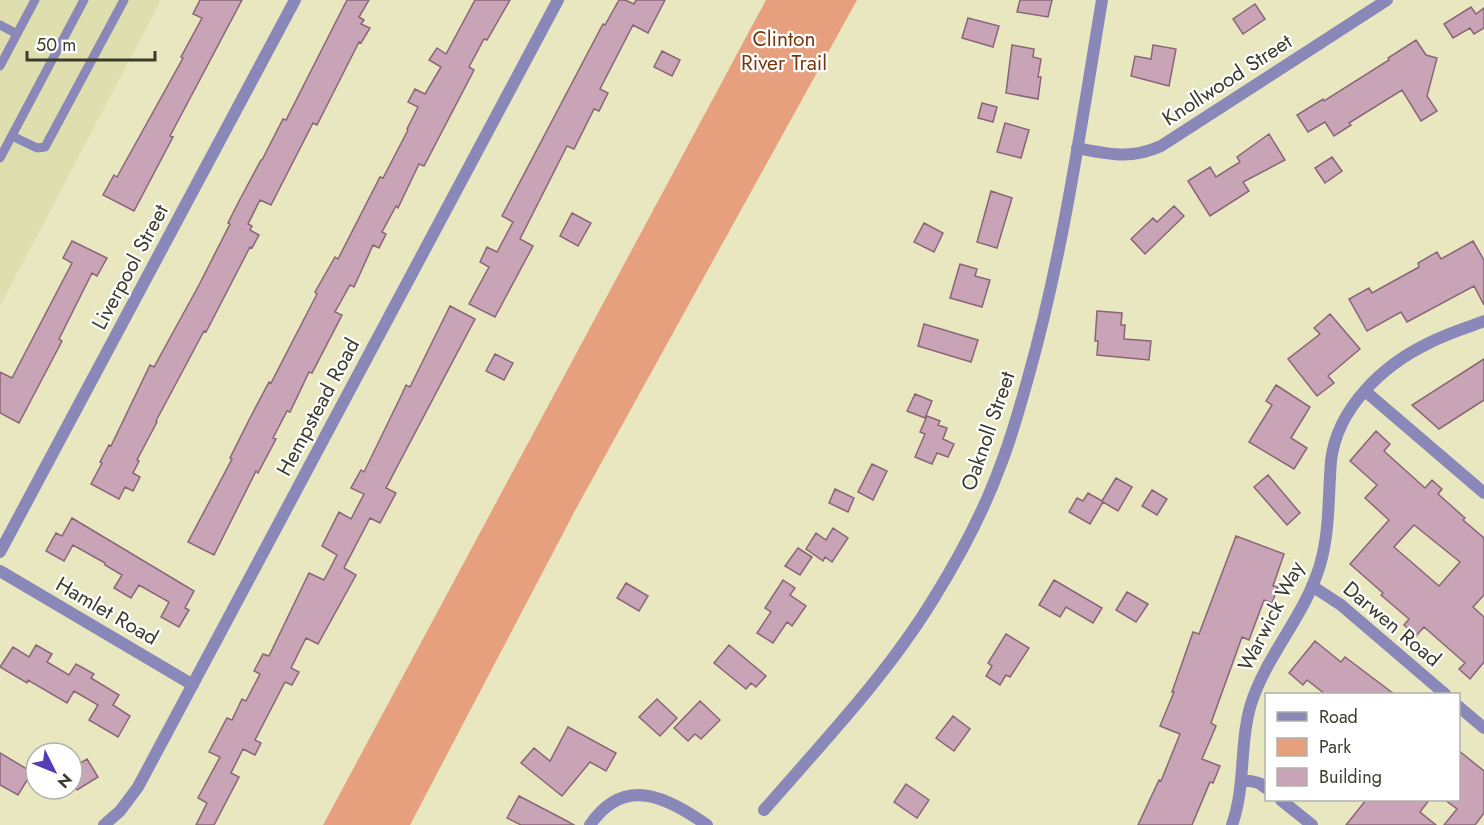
<svg xmlns="http://www.w3.org/2000/svg" width="1484" height="825" viewBox="0 0 1484 825" font-family="Jost,sans-serif">
<style>
.built{fill:#dfdeaf}
.green{fill:#e7a07d}
.building{fill:#c9a3b6;stroke:#896678;stroke-width:1.5;fill-rule:evenodd}
.lines{fill:none;stroke-linecap:round;stroke-linejoin:round}
.service{stroke:#8a87b9;stroke-width:9}
.minor{stroke:#8a87b9;stroke-width:12}
.labels{text-anchor:middle;stroke-width:4.5;stroke-linejoin:round;paint-order:stroke}
.park-label{font-size:21px;fill:#78350b;stroke:#fff}
.street-label{font-size:21px;fill:#3c3c2c;stroke:#fff}
</style>
<rect width="100%" height="100%" fill="#e8e7c0"/>
<path class="built" d="M0,0H161L0,306Z"/>
<path class="green" d="M766,0H857L578,505L410,825H323Z"/>
<path class="building" d="M200,0H242L170,136L173,137L134,211L103,195L114,175L117,177L183,58L181,57L202,18L193,14Z
M347,0H369L359,17L364,20L361,24L370,28L361,43L359,42L317,125L313,123L271,205L260,200L248,224L252,226L250,230L259,235L252,248L250,247L206,332L204,331L156,421L157,422L137,460L139,461L133,473L140,477L133,491L125,487L119,499L91,484L102,463L100,462L109,445L111,446L150,365L154,367L199,285L230,224L228,223L238,203L261,160H262L283,119L286,120Z
M475,0H510L487,40L484,39L469,67L474,70L424,166L419,164L398,208L396,206L382,232L386,234L379,248L373,245L354,287L350,285L335,312L342,315L312,373L309,372L290,412L287,411L273,438L276,439L258,473L256,471L214,555L188,542L232,459L230,458L250,418L269,382L271,383L317,294L315,292L335,257L338,259L380,177L383,178L408,130L407,129L418,107L408,102L415,89L425,94L441,67L429,60L437,48L446,54Z
M619,0H625L634,4L636,0H665L648,33L633,25L600,89L608,93L599,111L594,109L574,149L567,146L520,239L533,246L495,317L469,304L489,267L480,262L487,247L497,252L513,222L502,216L603,24L605,25Z
M1020,0H1052L1048,17L1017,12Z
M1255,4L1265,19L1243,34L1233,19Z
M1471,7L1476,14L1484,8V28L1474,34L1470,28L1453,38L1444,24Z
M968,18L999,26L993,47L962,38Z
M1416,40L1426,55L1437,58L1427,96L1437,111L1421,121L1402,90L1349,123L1351,125L1334,136L1325,122L1308,132L1297,115L1323,99L1324,101L1389,60L1388,58Z
M1012,45L1034,49L1033,57L1041,59L1038,77H1041L1038,99L1006,93Z
M1153,45L1176,49L1169,86L1131,76L1135,56L1151,59Z
M662,51L680,60L672,76L654,67Z
M982,103L997,107L993,122L978,118Z
M1005,123L1029,130L1021,158L997,152Z
M1269,134L1285,160L1243,182L1249,191L1210,216L1188,181L1210,167L1216,177L1240,162L1237,157Z
M1332,157L1342,171L1325,183L1315,168Z
M991,191L1012,198L997,248L977,242Z
M1174,206L1184,216L1145,254L1131,239L1153,218L1157,222Z
M572,213L591,223L578,246L560,236Z
M924,223L943,233L934,252L914,242Z
M72,241L107,258L97,276L92,273L59,339L62,341L19,423L0,413V372L12,378L72,263L63,258Z
M1473,241L1484,260V305L1474,286L1407,322L1401,312L1367,331L1349,299L1369,288L1372,293L1419,267L1418,263L1437,252L1441,259Z
M960,264L977,269L975,276L990,280L982,307L950,298Z
M450,306L475,319L386,488L396,493L380,523L370,518L344,568L356,575L318,644L306,638L291,668L299,672L292,685L285,682L255,740L261,743L255,755L243,749L231,773L239,777L214,825H196L207,803L198,798L220,757L209,752L227,718L232,720L242,699L246,701L260,674L254,671L263,654L269,656L309,573L324,580L337,555L322,546L339,512L351,519L364,494L351,488L361,470L364,472L402,394L406,385L410,387Z
M1097,311L1122,313L1121,325H1125L1124,339L1151,341L1149,360L1097,355L1098,341H1095Z
M1330,314L1360,349L1328,376L1334,383L1317,396L1288,359L1320,334L1314,328Z
M924,324L978,340L971,362L918,346Z
M495,354L513,363L504,380L486,371Z
M1484,359V400L1439,429L1412,405Z
M1276,385L1310,407L1291,438L1307,448L1294,469L1249,442L1272,405L1266,401Z
M915,394L932,401L925,418L907,411Z
M927,416L940,421L938,425L947,428L943,439L954,444L948,457L937,453L932,464L915,457L925,434L920,432Z
M1376,431L1390,444L1384,451L1425,488L1432,480L1442,489L1438,494L1465,518L1463,520L1484,538V595L1473,607L1484,617V662L1470,679L1459,669L1465,663L1424,627L1416,636L1404,625L1409,619L1381,595L1383,593L1350,564L1389,520L1365,498L1377,485L1350,461ZM1414,525L1460,562L1439,586L1394,547Z
M872,464L887,471L873,500L858,492Z
M1268,475L1300,513L1287,525L1254,487Z
M1116,478L1132,487L1118,511L1103,502L1090,524L1069,512L1077,498L1083,501L1088,493L1102,501Z
M835,489L854,498L848,512L829,503Z
M1152,490L1167,499L1157,515L1142,506Z
M72,518L194,591L185,608L189,610L179,627L161,617L169,602L139,585L131,598L114,588L122,575L105,565V563L73,545L64,561L46,551L56,533L62,536Z
M833,528L848,538L832,562L825,557L823,561L806,549L816,533L826,540Z
M1236,536L1284,554L1273,586L1278,587L1272,603L1264,600L1249,640L1242,637L1211,723L1216,726L1202,759L1220,766L1213,783L1210,782L1192,825H1138L1159,780L1161,781L1180,734L1160,726L1174,692H1172L1193,632L1199,634Z
M798,548L812,557L800,575L785,566Z
M783,580L795,588L790,595L806,606L792,626L787,622L773,643L757,633L771,612L765,608Z
M1054,580L1102,608L1093,623L1066,607L1060,617L1039,605Z
M626,583L648,596L639,611L617,598Z
M1127,592L1148,604L1136,622L1116,610Z
M1006,634L1029,648L1010,677L1006,675L1000,685L986,676L992,666L988,663Z
M1315,641L1341,662L1345,657L1394,694H1325L1307,680L1303,685L1289,673Z
M36,645L52,654L47,662L69,675L76,664L94,674L91,678L119,695L113,705L130,716L118,737L89,720L98,705L74,691L67,703L28,680L27,683L0,667L13,647L29,657Z
M729,645L766,676L756,687L751,683L746,689L714,663Z
M657,699L677,718L660,736L639,717Z
M700,701L720,720L701,739L695,734L688,741L674,728Z
M953,716L970,729L954,751L936,738Z
M568,727L616,753L606,771L590,762L562,796L521,763L534,748L550,761Z
M1458,750L1484,771V813L1475,825H1444L1457,809L1445,800H1458Z
M0,753L32,772L18,795L0,785Z
M87,759L98,777L77,790L72,782V768Z
M906,784L929,800L917,818L894,802Z
M519,796L565,820L574,825H521L507,818Z
M1366,800H1429L1420,812L1436,825H1346Z"/>
<g class="lines">
<path class="service" d="M0,25L17,34
M0,66L35,0
M12,136L37,148L45,147L124,0
M0,158L84,0"/>
<path class="minor" d="M1077,148C1109,154 1130,160 1161,146L1387,0
M1365,391L1484,493
M0,552L295,0
M0,571L193,685
M1312,586L1341,605L1445,694
M1458,706L1484,728
M1242,779L1259,783L1266,788
M1281,800L1312,825
M764,810C824,741 887,675 934,598C960,556 984,511 1001,464C1012,436 1020,407 1028,378C1063,254 1081,126 1102,0
M104,825L120,811L138,787L558,0
M590,825C625,774 667,798 707,825
M1232,825C1246,786 1239,744 1251,704C1267,654 1305,616 1320,565C1330,531 1328,497 1331,461C1337,408 1383,365 1429,343C1446,334 1466,328 1484,321"/>
</g>
<g class="labels">
<g class="park-label">
<text x="784" y="46">Clinton<tspan x="784" dy="24">River Trail</tspan></text>
</g>
<g class="street-label">
<text transform="translate(1227 80) rotate(-33)" y="7">Knollwood Street</text>
<text transform="translate(130 267) rotate(-62)" y="7">Liverpool Street</text>
<text transform="translate(318 407) rotate(-62)" y="7">Hempstead Road</text>
<text transform="translate(988 431) rotate(-71)" y="7">Oaknoll Street</text>
<text transform="translate(107 611) rotate(30)" y="7">Hamlet Road</text>
<text transform="translate(1271 616) rotate(-63)" y="7">Warwick Way</text>
<text transform="translate(1392 624) rotate(40)" y="7">Darwen Road</text>
</g>
</g>
<rect x="1265" y="693" width="195" height="108" fill="#ffffff" stroke="#b1b1ab" stroke-width="1.5"/>
<rect x="1277" y="712" width="30" height="9" fill="#8a87b9" stroke="#b1b1ab" stroke-width="1.5"/>
<text x="1319" y="723" font-size="18" fill="#3c3c2c">Road</text>
<rect x="1277" y="738" width="30" height="18" fill="#e7a07d" stroke="#b1b1ab" stroke-width="1.5"/>
<text x="1319" y="753" font-size="18" fill="#3c3c2c">Park</text>
<rect x="1277" y="768" width="30" height="18" fill="#c9a3b6" stroke="#b1b1ab" stroke-width="1.5"/>
<text x="1319" y="783" font-size="18" fill="#3c3c2c">Building</text>
<g transform="translate(54 771) rotate(133)"><circle r="28" fill="#ffffff" stroke="#b1b1ab" stroke-width="1.5"/>
<path d="M0-4.5L10 22L0 15L-10 22Z" fill="#563db5"/>
<text y="-9" font-size="16" font-weight="bold" text-anchor="middle" fill="#3c3c2c">N</text>
</g>
<path d="M27 51v9h128v-9" fill="none" stroke="#3c3c2c" stroke-width="3"/>
<text x="36" y="51" font-size="18" fill="#3c3c2c" stroke="#ffffff" stroke-width="4.5" paint-order="stroke">50 m</text>
</svg>
